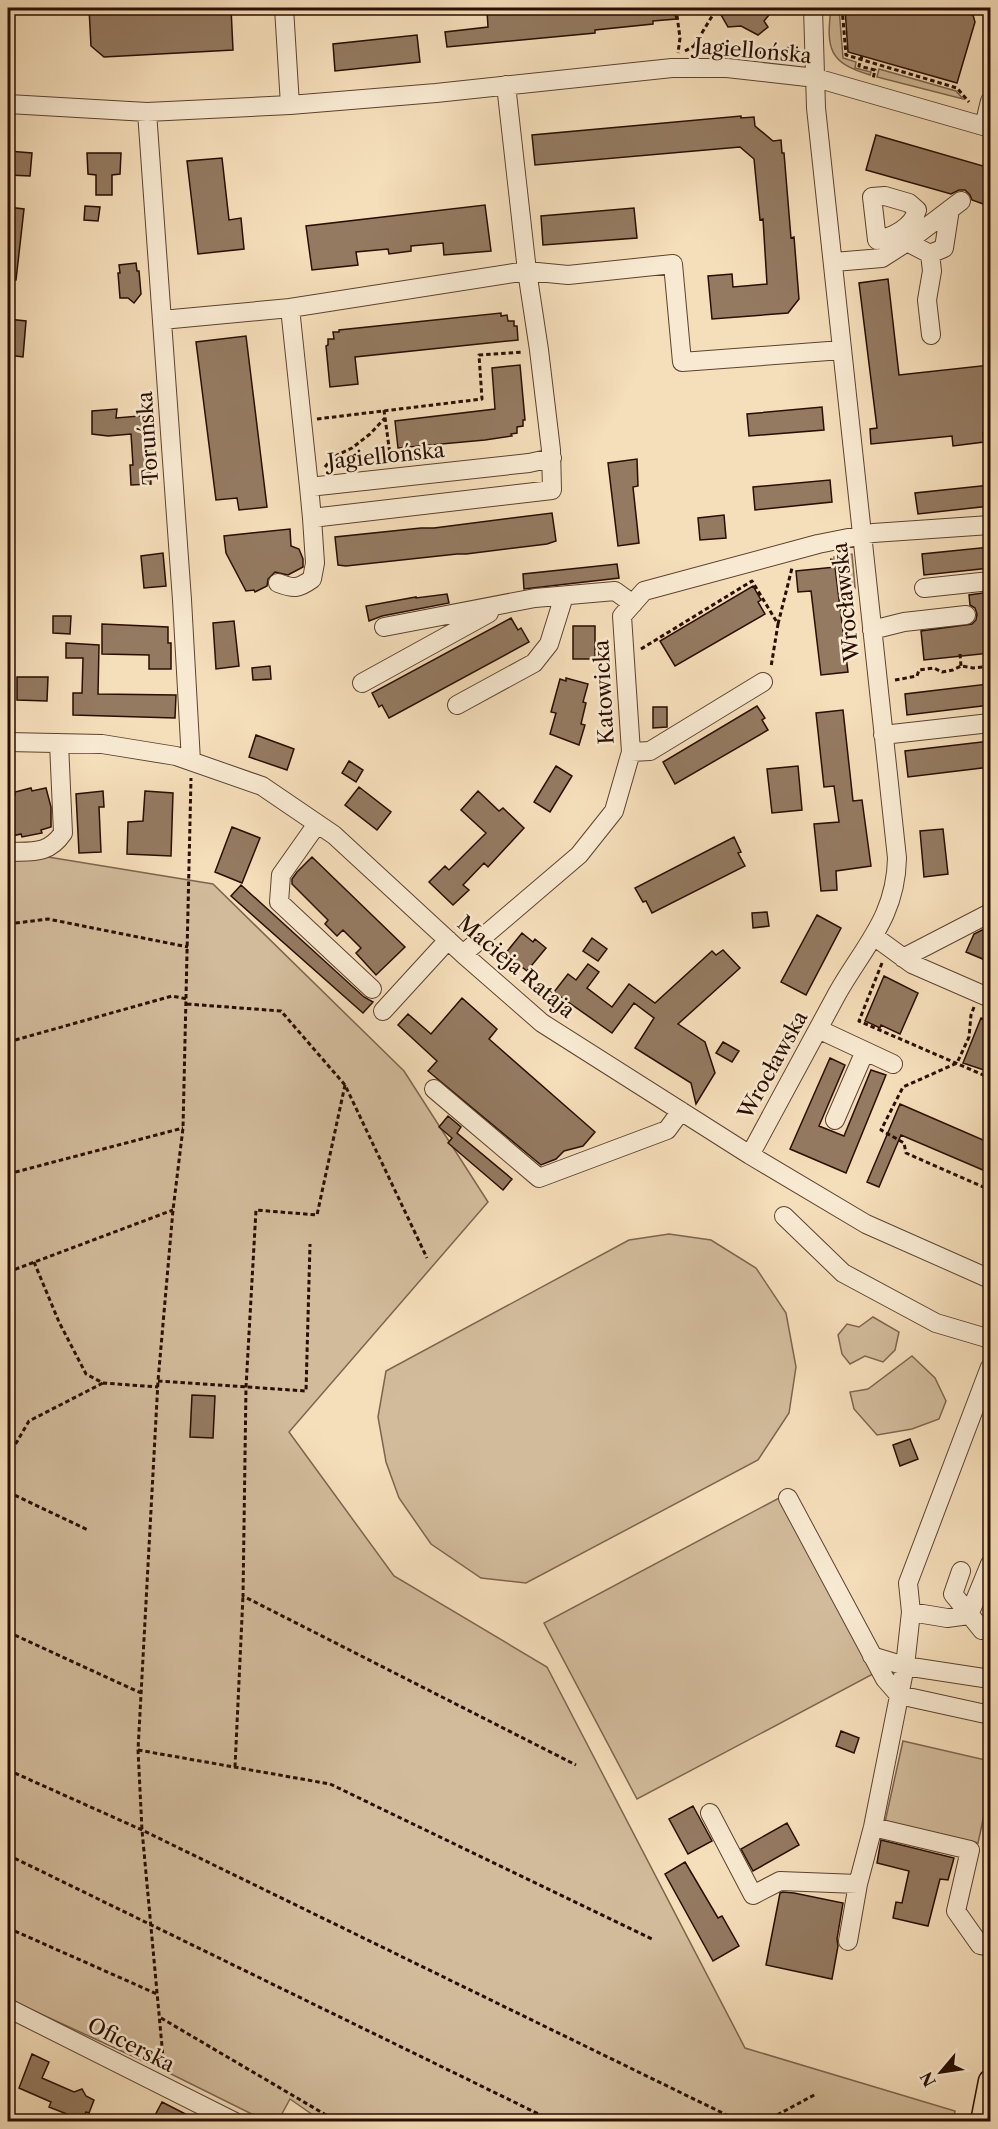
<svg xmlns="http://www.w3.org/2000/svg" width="998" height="2129" viewBox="0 0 998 2129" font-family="'Libre Caslon Text',serif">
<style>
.green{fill:#d2bb9b;stroke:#7e644e;stroke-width:1.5}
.building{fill:#947a61;stroke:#2a0e01;stroke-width:1.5}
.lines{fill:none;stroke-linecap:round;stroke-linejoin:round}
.minor-casing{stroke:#5d422f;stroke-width:20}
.major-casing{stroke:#2a0e01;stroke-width:25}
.path{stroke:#2a0e01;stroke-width:3;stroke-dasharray:4.5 3;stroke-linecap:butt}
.minor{stroke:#f8ead2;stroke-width:18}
.major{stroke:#f5deba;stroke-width:22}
.labels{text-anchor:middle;stroke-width:5;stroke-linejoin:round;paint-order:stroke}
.street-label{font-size:21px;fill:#2a0e01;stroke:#f8ead2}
</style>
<rect width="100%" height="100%" fill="#f5deba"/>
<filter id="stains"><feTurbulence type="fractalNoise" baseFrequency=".00333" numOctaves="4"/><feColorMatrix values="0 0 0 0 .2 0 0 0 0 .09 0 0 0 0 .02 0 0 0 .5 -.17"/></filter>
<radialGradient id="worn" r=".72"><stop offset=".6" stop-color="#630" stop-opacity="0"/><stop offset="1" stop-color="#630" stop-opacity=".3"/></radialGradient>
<path class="green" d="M831,8H839L843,58L856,62L855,68L871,72L870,75C829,63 826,49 831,8Z
M879,69L956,91L963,99L877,77Z
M852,554L855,587L834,559V557Z
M42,856L213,884L404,1071L488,1202L289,1432L394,1576L547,1667L745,2048L955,2111L953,2122H323L290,2099L278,2121H266L165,2071L8,1999V862Z
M669,1234L711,1240L756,1268L786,1313L796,1367L789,1413L758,1460L526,1583L481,1578L431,1544L399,1498L386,1462L378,1417L386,1371L629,1240Z
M873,1317L899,1332L895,1350L883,1362L865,1356L850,1364L842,1354L838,1335L847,1324L859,1327Z
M912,1356L935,1378L946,1401L939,1419L912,1429L877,1435L854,1409L850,1392L868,1389Z
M779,1498L873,1674L637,1799L544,1623Z
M903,1741L990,1761V1787L978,1843L885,1822Z"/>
<path class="building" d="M89,8H231L233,50L104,57L91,46Z
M516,8H674L676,19L653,21V24L595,30V33L447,47L445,32L488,27L487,10Z
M717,8H756L769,15L764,21L768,27L758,35L741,26L728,27Z
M845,8H956L957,11L973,15L975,22L957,83L848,52Z
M417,35L420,62L335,71L333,44Z
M741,116V118L754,117L755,126L773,141L781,140L782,153H784L791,238L794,237L799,299L788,313L712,319L708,276L732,274L733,287L767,284L763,219L760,220L754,159L740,147L535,165L532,135Z
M876,135L990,168V190L986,205L972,200L970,195L965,190H959L951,194L866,170Z
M8,151L32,153L30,176L8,175Z
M87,153H121L120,174L112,175V195H96V175L88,174Z
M222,158L229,220L241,218L244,249L198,254L187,161Z
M485,205L491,251L444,255L443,243L411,246V251L389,254L388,249L356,252L358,265L312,270L306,226Z
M85,206L100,207L98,221L84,220Z
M8,207L24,209L16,280L8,279Z
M634,208L637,238L543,245L541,216Z
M136,263L137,271H139L141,294L134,303L128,298H120L118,273H120L119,265Z
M888,279L899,375L990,365V432L983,433L984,442L953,446L952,436L871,444L870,429L877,428L859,283Z
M501,313V316L507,315L508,321H514V326H517L518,340L355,357L358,384L330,387L326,346L328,345V339H334L333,332H339V330Z
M8,319L26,321L23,357L8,355Z
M246,336L267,507L239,510L237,498L216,500L196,342Z
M520,365L525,420H523V426L517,427V433L511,434L512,436L485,440L398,448L395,421L495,409L492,368Z
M822,407L824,430L749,436L747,414Z
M117,409L116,418L151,415L154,449H149L151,484L131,485L130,465H133L131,434L108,436L92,434V411Z
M637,459L638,486L633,487L639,543L618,546L608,463Z
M830,480L832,502L755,510L753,487Z
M990,485V506L918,514L915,493Z
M552,513L556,541L547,544L466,554H457L346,566L338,565L335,537L421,528H434Z
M724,515L726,538L700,540L698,518Z
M290,529L291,546L299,549L303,559V567L288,575L275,572L268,579L267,586L255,592L254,590L246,591L226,553L224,536Z
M990,547V568L924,575L922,554Z
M163,553L166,586L144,588L141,556Z
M617,564L619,578L524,589L523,574Z
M835,567L848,672L821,675L811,591L798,592L796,571Z
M753,586L761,600L758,602L765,614L675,666L660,641Z
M990,592V653L924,660L921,631L972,624L976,620L977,614L975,608L970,605L969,595Z
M447,594L449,603L382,616L369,621L366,606L416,597V598Z
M53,616H71L70,634L53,633Z
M511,618L518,630L521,628L529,642L389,718L382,705L379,707L372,693Z
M234,621L239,666L216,669L213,623Z
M102,624L168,627V643H171V669H149V655L102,654Z
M573,626H595V659H573Z
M66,643L99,645L98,694L176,695L175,718L73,715V693H82L83,658H66Z
M270,666L271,679L253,680L252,668Z
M17,677H48L47,701L17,700Z
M566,678L588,684L583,702L586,703L581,724L585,725L579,745L550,734L556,713L551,712L560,679L566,681Z
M988,684L990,705L907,715L905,694Z
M757,706L765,718L762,720L768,730L675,784L663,762Z
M653,707H667V727L653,728Z
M843,710L853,801L862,800L871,866L836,871L837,890L821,891L814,824L839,822L834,786L824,787L816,713Z
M256,735L294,749L287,770L249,757Z
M990,741V767L908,777L905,751Z
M349,761L363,770L356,782L342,773Z
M556,766L572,776L550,812L534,802Z
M798,766L802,810L772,813L767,769Z
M359,787L391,812L377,830L345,805Z
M31,788L32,791L46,788L51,807V827L41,830L42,833L22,837L21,834L8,837V797L15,795V792Z
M103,791L104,807H99L101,852L79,853L76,794Z
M145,791L173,793L171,856L127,854L128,822L143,821Z
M478,791L499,811L503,808L524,828L488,867L484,863L463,885L469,890L453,905L429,882L445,866L449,870L486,833L461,810Z
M232,827L260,838L242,883L215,872Z
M943,829L948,874L924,877L920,831Z
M734,837L741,852L738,853L745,866L652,913L646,901L643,902L635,888Z
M312,857L405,947L376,975L356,953L361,948L343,930L337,936L325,924L328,920L292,884V879L297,872Z
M241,885L364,997L373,1002L363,1013L231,896Z
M767,912L769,926L753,928L752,913Z
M817,915L841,928L806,995L781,982Z
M982,930L990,933V962L966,952L974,934Z
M522,933L533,942L535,939L546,948L527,971L505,954Z
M592,938L607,949L598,961L583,951Z
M723,950L740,968L678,1024L705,1042L715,1073L696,1104L691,1083L635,1048L654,1018L634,1003L612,1033L554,992L568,974L576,980L588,964L599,972L587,988L612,1007L629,984L655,1003L712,951L716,955Z
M884,976L918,993L900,1034L881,1025L880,1028L865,1021Z
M462,998L497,1029L489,1039L595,1132L583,1146L564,1151L556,1159L541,1165L428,1071L437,1061L398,1025L408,1014L431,1034Z
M981,1018L990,1022V1072L963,1063Z
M723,1042L739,1051L732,1062L716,1053Z
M830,1058L845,1065L819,1126L844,1136L871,1070L886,1075L846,1173L790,1149Z
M900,1104L990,1143V1173L901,1135L879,1187L867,1182Z
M448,1116L461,1127L457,1133L512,1179L503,1190L448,1143L452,1138L439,1127Z
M192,1395L215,1396L213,1438L190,1437Z
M910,1439L918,1459L900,1466L893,1445Z
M841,1731L859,1738L854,1753L836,1746Z
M693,1806L712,1841L688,1854L669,1819Z
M787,1823L799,1845L753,1871L741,1849Z
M881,1840L954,1858L948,1880L940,1879L928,1926L893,1918L896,1902L902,1903L909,1871L877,1863Z
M685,1862L718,1918L722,1916L739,1946L713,1961L665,1874Z
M783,1892L794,1893L843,1903L837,1939L838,1946L832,1979L766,1965L780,1893Z
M32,2054L49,2062L42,2078L74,2092L82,2089L86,2096L94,2100L89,2113L86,2112L82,2120L49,2107L51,2102L19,2088Z
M162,2102L199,2121H152Z"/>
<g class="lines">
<g class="minor-casing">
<path id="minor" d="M284,8L290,105
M506,85L527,271L568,275L673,264L682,362L842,350
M8,104L147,112L290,105L436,93L672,68H727L816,78L990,128
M147,112L182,600L191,761
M984,126L990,101
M885,196L909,203L917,210C913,227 893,237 877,240L872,197Z
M907,242L930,254L932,271L927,300L931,335
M930,254L944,248L950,209
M834,262L882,258L907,242L961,201
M162,320L290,308
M309,487L312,518L552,490L551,450L539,350L527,271L290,308L309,487L529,463L552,458
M278,583C294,589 298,589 312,579L315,563L312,518
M924,588L990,581
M384,627L535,598L615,591L633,604
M872,630L904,622L966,615
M362,683L489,613
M457,705L534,663L549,644L564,596
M883,735L990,723
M8,742L102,744L176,756L262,786L334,835L463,954L542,1023L750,1155L866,1224L990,1279
M631,752L650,751L763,682
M317,824L281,875L279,902L372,989
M8,852C32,851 48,855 63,833L59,743
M875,937L912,964L990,998
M463,954L579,855L614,811L631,752L622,616L644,591L818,544L873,533L990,525
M903,958L990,913
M383,1011L448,940
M818,1029L893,1064
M434,1089L539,1178L667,1130L681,1111
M835,1120L865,1051
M750,1155C779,1101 808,1047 837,994C864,946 896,917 897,858L816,108L813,8
M784,1216L843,1273L936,1323L990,1339
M990,1367L908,1583L911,1612L947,1618L969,1615L990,1564
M788,1498L885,1679L899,1695L990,1715
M961,1571L953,1594L982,1630H990
M872,1656L905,1666L911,1612
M710,1813L753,1895L780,1881L858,1884
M873,1827L970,1850L956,1911L980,1945L990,1947
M848,1941L858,1884L873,1827L905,1666L990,1679
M8,2008L235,2122"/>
</g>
<g class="major-casing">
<path id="major" d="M982,2122L990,2081"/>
</g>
<path class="path" d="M676,8L680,38L678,53
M842,8L846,55L957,88L969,102
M694,46L717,8
M685,51L694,46L777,54L785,51L788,48H798
M862,56L859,66L875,70L873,79
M384,410L391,462
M317,419L482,399L479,355L523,352
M325,467L333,457L352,448L370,434L385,418
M830,560H832L850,584
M778,624L792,568
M641,649L752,581L778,624L771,667
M960,654L961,666
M895,680L917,676L919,670L934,668L942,672L953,670L961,666L973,668L990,666
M8,924L48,919L188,947
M882,963L859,1021L990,1078
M187,1004L281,1011L345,1085L427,1258
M974,1007L971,1015L969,1037L957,1063L903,1087L881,1130L904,1143L906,1153L990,1190
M8,1042L172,996L187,999
M345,1085L317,1215L256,1210L246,1387L243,1596L576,1765
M8,1174L183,1128
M34,1262L59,1322L86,1374L103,1383L158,1387
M8,1272L173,1210
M158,1381L306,1391L310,1244
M8,1457L29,1421L103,1383
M8,1492L88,1530
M8,1632L141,1693
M138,1750L330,1784L654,1940
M235,1767L243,1596
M8,1770L142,1830L741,2122
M8,1855L555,2122
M8,1928L157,1994
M161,2018L338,2122
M164,2068L142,1830L138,1750L158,1381L173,1210L183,1128L191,778
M764,2122L816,2094"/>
<use href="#minor" class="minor"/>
<use href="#major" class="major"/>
</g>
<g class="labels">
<g class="street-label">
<text transform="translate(753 51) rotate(5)" y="7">Jagiellońska</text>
<text transform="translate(148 438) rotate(-94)" y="7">Toruńska</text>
<text transform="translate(386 456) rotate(-6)" y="7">Jagiellońska</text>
<text transform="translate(846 602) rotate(-96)" y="7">Wrocławska</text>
<text transform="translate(604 692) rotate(-93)" y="7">Katowicka</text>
<text transform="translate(516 967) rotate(40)" y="7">Macieja Rataja</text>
<text transform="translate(773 1065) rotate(-61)" y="7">Wrocławska</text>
<text transform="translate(131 2045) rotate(27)" y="7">Oficerska</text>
</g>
</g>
<rect width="998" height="2129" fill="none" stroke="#f5deba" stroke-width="30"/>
<rect x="9" y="9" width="980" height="2111" fill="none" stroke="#2a0e01" stroke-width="3"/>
<rect x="15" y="15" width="968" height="2099" fill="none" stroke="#2a0e01" stroke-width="1.5"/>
<g transform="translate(941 2072) rotate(241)" stroke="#f8ead2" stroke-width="4.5" paint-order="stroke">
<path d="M0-4.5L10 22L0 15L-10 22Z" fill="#2a0e01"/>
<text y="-9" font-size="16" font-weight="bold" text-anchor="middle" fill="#2a0e01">N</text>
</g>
<rect width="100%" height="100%" filter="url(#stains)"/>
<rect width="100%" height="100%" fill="url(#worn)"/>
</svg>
